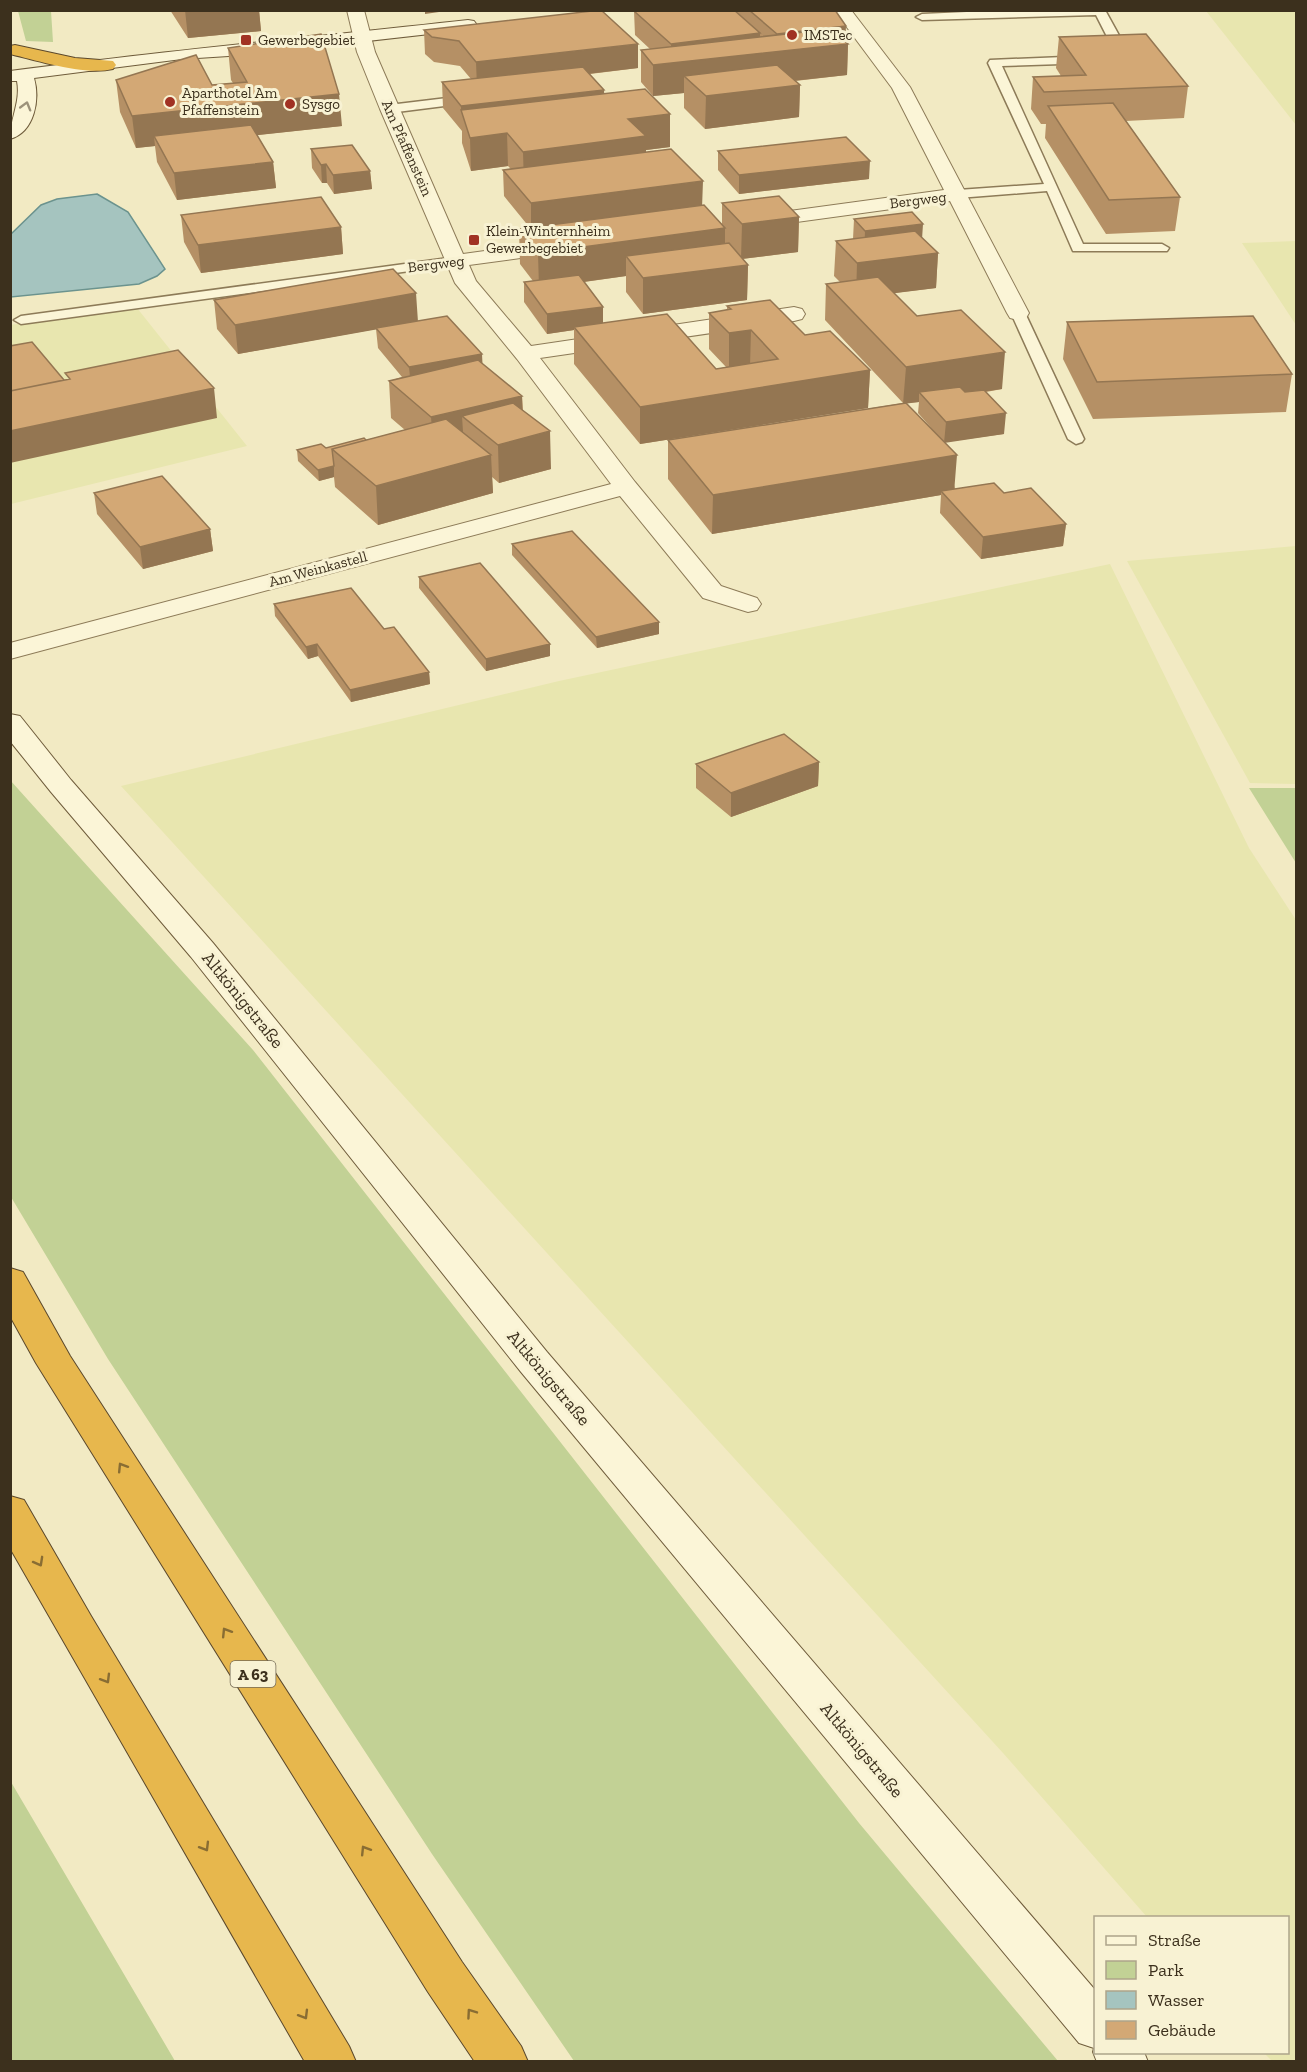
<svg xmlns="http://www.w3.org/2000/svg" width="1307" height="2072" viewBox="0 0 1307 2072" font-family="'Zilla Slab',serif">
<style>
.farmland{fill:#e8e6af}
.green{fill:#c2d195}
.water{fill:#a5c4bf;stroke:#6b938e;stroke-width:1.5}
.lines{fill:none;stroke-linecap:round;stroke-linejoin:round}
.lane-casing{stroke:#8d7b58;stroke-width:3}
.street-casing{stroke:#8d7b58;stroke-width:2}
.secondary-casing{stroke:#6f5c3b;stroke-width:2}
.highway-casing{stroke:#5b482c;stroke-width:2}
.lane{fill:#fbf5d7;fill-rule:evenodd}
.street{fill:#fbf5d7;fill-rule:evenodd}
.secondary{fill:#fbf5d7;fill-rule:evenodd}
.highway{fill:#e7b74d;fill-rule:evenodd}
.wall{fill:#b59065;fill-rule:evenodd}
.shaded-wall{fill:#947652}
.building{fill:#d3a875;stroke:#947652;stroke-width:1.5}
.oneway{stroke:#9c927a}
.oneway2{stroke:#896d33}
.poi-dot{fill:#a13223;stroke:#f8f2d3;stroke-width:2}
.labels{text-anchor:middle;stroke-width:6;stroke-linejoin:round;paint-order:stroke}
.far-poi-label{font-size:15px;fill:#3c301d;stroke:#f8f2d3;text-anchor:start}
.far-street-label{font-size:15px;fill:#3c301d;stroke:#f8f2d3}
.shield{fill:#f8f2d3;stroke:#746a54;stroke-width:1.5}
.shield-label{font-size:16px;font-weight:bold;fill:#3c301d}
.street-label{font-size:18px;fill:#3c301d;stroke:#f8f2d3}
</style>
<rect width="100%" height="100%" fill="#f2eac3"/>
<path class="farmland" d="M1206,11H1296V125Z
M1296,241V325L1242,243Z
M137,308L247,446L11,504L10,325Z
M1296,546V784L1250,783L1127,561Z
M1110,564L1249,848L1296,920V2061H1272L1264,2053L1288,2052V1918L1147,1917L1003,1753L121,786L559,681Z"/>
<path class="green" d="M18,11H51L53,42L26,41Z
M10,780L253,1050L859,1823L1058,2061H574L432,1854L108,1359L11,1197Z
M1249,788H1296V863Z
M11,1782L175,2061H11Z"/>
<path class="water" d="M97,194L128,212L165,269L157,276L139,284L11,297V234L41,205L57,199Z"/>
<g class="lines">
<g class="lane-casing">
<path id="lane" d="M1011,10H1105L1132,59L1126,63L1120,62L1096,15L922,20L916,17L922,14Z
M1088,56L1094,60L1092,63L1002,66L1083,244H1162L1169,248L1167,251H1073L1047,191L958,198L951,194L958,190L1044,184L988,63L990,60Z
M472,95L476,96L478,99L476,102L389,113L383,109L389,105Z
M456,257L461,258L463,261L461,264L21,324L14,320L21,316Z
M1018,309L1025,313L1084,439L1082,442L1076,444L1068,439L1011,313Z"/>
</g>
<g class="street-casing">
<path id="street" d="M347,10H364L375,52L463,254L564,240L571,242L574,246L571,250L564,252L469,265L476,281L531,346L794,307L802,309L805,314L802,319L794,321L540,358L635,482L721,586L757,598L761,604L757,610L748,612L703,598L620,496L10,659V643L611,484L517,359L455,283L380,109L357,52Z
M834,10H851L910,87L1029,313L1026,318L1018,320L1010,318L1007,313L950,201L752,228L745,226L742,222L745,218L752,216L944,190L892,88Z"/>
</g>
<g class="secondary-casing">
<path id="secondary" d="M468,20L474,21L477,25L474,29L244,55L182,59L34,78C40,99 35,132 10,139C10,118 21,102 17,81H10V71C163,51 315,37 468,20Z
M10,714L20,716L71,780L213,943L547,1352L1096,1991V2052H1144L1148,2062H1097L1093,2052L1094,2048L1079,2043L521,1372L191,957L51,792L10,741Z"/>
</g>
<g class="highway-casing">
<path id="highway" d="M15,45L75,58L113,61L116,65L113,69C85,76 39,61 10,54V46Z
M10,1268L23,1272L70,1356L462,1962L521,2046L528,2062H475L428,1992L36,1363L10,1316Z
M10,1496L24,1500L91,1616L349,2046L356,2062H305L10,1548Z"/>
</g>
<use href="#lane" class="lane"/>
<use href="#street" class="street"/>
<use href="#secondary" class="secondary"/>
<use href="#highway" class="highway"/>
</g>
<path class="wall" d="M170,10H259L261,31L188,38Z
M640,10H835L845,41L848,44L847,75L795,81L800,85L799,117L705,129L684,108V93L653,96L641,82V50L650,49L635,35L634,11Z
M424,30L638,68L590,74L604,94L670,114V147L646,150V152L722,224V203L799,217L798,252L742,259L748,265L747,300L643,314L626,292V276L584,282L603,323L716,369L726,367L709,349V313L727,310V306L805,335L870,370L868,408L640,444L574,364V330L547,334L524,302V282L533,281L520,264L519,229L530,228L504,196L503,170L511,169L508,166L471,171L462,143V131L443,108L442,82L471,79L460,66L434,62L425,54Z
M1059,37L1188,86L1184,118L1126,121L1180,197L1175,231L1106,234L1045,138L1046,124H1041L1031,109L1033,77L1061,76L1056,68Z
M228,48L342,126L257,135L273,162L276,188L177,200L157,162L155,146L136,148L120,112L116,80L212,85L233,83L231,80Z
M311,149L370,171L372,189L334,194L327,183H322L312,168Z
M718,151L869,179L739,194L718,170Z
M181,215L341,227L343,254L201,273L184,242Z
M854,219L922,238L938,253L936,288L894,293L917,316L1002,389L986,392L1004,434L945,442L955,489L1004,493L1066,524L1063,546L981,559L940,513L941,495L712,534L668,479V440L903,403L825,320L826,284L840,282L834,276L836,241L853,239ZM919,402L918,413L933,430L906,403Z
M214,300L418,321L482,364L522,396L523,410L551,469L499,483L492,477L493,493L378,525L335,487L334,477L319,481L298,461L297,450L326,448L366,440L405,430L391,418L389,381L402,377L378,348L376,329L238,354L217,329Z
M1067,322L1292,374L1286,412L1093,419L1063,359Z
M94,493L210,529L213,551L143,569L97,514Z
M512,544L659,634L597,648L512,555Z
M419,577L550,644V656L486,671L419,588Z
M274,604L384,629L429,672L430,684L351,702L318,656L308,659L275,616Z
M819,762L818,786L731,817L696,788V764Z"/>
<path class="shaded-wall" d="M185,10H259L261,31L188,38Z
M425,10H446V11L425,14Z
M846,26L845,44H848L847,75L700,91L684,76V93L653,96V65L671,63V44L760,33V53L777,52V34Z
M638,44V68L477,87L476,62Z
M800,85L799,117L705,129L706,96Z
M604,90L605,115L461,112V106Z
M339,94L342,126L159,146L154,136L155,146L136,148L132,116Z
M670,114V147L646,150V169L524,185L523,152L628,119Z
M507,133L508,166L471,171L470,138Z
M870,161L869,179L739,194V175Z
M273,162L276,188L177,200L174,173Z
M326,164L327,183H322L321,165Z
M370,171L372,189L334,194L333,175Z
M703,181L702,208L531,230V203Z
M799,217L798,252L741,259L742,224Z
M923,224L921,255L938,253L936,288L856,298L857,263L864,262L865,231Z
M341,227L343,254L201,273L198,245Z
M725,228V263L626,256V276L539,288L538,253Z
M748,265L747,300L643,314V278Z
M416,293L418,322L238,354L235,325Z
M603,307V327H574V330L547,334V314Z
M751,330L750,367L729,370V333Z
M1005,352L1002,389L926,400L919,392V402L903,404L906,367Z
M482,354L483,374L411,387L409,367Z
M870,370L868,408L640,444V407Z
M214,388L217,418L10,463V431Z
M522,396L523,433L462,416L464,448L434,455L431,417Z
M1006,413L1004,434L944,443L946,422Z
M550,431L551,469L499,483L498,445Z
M491,455L493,493L378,525L376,486Z
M957,455L954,493L941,491V495L712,534L713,495Z
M334,466V477L319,481L318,470Z
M1066,524L1063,546L981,559L983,537Z
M210,529L213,551L143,569L140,547Z
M659,622V634L597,648L596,637Z
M317,644L318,656L308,659L306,647Z
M550,644V656L486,671V659Z
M429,672L430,684L351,702L350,690Z
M819,762L818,786L731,817V793Z"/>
<path class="building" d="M601,10L638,44L476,62L459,41L432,37L424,30Z
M640,10H734L760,33L671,44L634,11Z
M749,10H835L846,26L777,34Z
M831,29L848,44L653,65L641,50Z
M321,34L339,94L132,116L116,80L196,55L212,85L247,82L228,48Z
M1146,34L1188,86L1044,92L1033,77L1086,75L1059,37Z
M777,65L800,85L706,96L684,76Z
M583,67L604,90L461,106L442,82Z
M645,89L670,114L628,119L646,136L523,152L507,133L470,138L461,110Z
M1113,103L1180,197L1109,200L1048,106Z
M251,125L273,162L174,173L154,136Z
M846,137L870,161L739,175L718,151Z
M352,145L370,171L333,175L326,164L321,165L311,149Z
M671,149L703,181L531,203L503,170Z
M779,196L799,217L742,224L722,203Z
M321,197L341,227L198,245L181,215Z
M704,205L725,228L538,253L519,229Z
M912,212L923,224L865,231L854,219Z
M915,231L938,253L857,263L836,241Z
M729,243L748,265L643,278L626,256Z
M393,269L416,293L235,325L214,300Z
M579,275L603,307L547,314L524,282Z
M878,277L917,316L961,310L1005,352L906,367L826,284Z
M770,300L805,335L830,331L870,370L640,407L574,327L667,314L716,369L778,359L751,330L729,333L709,313L731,309L727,306Z
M447,316L482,354L409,367L376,328Z
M1253,316L1292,374L1097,382L1067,322Z
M32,342L64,380L10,391V346Z
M178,350L214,388L10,431V391L70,379L65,373Z
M478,360L522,396L431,417L389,381Z
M960,387L965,392L984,390L1006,413L946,422L919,392Z
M513,403L550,431L498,445L462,416Z
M906,403L957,455L713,495L668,440Z
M446,419L491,455L376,486L332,449Z
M364,438L366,440L332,449L334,466L318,470L297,450L321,444L326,448Z
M162,476L210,529L140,547L94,493Z
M994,483L1004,493L1031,488L1066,524L983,537L941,491Z
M572,531L659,622L596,637L512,544Z
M480,563L550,644L486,659L419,577Z
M351,588L384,629L394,627L429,672L350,690L317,644L306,647L274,604Z
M784,734L819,762L731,793L696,764Z"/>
<defs><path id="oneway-chevron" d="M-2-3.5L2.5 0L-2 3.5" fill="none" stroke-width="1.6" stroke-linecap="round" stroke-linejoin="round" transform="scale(1.5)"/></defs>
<use class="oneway" href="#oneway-chevron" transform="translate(26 106) rotate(-74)"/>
<g class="oneway2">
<use href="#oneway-chevron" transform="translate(122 1467) rotate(-122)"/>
<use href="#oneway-chevron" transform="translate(39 1562) rotate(61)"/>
<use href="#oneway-chevron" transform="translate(226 1632) rotate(-122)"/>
<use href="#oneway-chevron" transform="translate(106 1679) rotate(59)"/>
<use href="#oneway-chevron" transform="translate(205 1847) rotate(59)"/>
<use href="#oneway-chevron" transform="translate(365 1850) rotate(-122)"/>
<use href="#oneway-chevron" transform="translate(471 2013) rotate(-125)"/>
<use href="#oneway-chevron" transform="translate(304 2015) rotate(59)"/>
</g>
<g class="poi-dot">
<circle cx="792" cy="35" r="6"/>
<rect x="240" y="34" width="12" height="12" rx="3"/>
<circle cx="170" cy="102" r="6"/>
<circle cx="290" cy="104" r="6"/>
<rect x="468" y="234" width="12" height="12" rx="3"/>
</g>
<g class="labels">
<g class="far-poi-label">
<text x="804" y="40">IMSTec</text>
<text x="258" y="45">Gewerbegebiet</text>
<text x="182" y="98">Aparthotel Am<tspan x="182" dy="17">Pfaffenstein</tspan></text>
<text x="302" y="109">Sysgo</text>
<text x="486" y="236">Klein-Winternheim<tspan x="486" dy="17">Gewerbegebiet</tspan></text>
</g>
<g class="far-street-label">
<text transform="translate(407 148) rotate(66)" y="5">Am Pfaffenstein</text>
<text transform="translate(918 200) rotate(-7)" y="5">Bergweg</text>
<text transform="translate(436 264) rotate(-7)" y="5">Bergweg</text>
<text transform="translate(318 569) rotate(-15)" y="5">Am Weinkastell</text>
</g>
<rect class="shield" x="230.5" y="1661" width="45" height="26" rx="4.5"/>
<g class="shield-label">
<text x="253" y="1680">A 63</text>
</g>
<g class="street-label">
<text transform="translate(243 1000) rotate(51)" y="6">Altkönigstraße</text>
<text transform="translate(549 1378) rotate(50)" y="6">Altkönigstraße</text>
<text transform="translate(862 1750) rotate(50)" y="6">Altkönigstraße</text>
</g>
</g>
<rect width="1307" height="2072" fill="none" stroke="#3c301d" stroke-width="24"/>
<rect x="1094" y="1916" width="195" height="138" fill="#f8f2d3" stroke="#ada48a" stroke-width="1.5"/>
<rect x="1106" y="1936" width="30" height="9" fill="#fbf5d7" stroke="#ada48a" stroke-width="1.5"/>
<text x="1148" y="1946" font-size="18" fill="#3c301d">Straße</text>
<rect x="1106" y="1961" width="30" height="18" fill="#c2d195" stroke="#ada48a" stroke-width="1.5"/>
<text x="1148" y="1976" font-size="18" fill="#3c301d">Park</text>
<rect x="1106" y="1991" width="30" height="18" fill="#a5c4bf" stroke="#ada48a" stroke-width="1.5"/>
<text x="1148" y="2006" font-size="18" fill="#3c301d">Wasser</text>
<rect x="1106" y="2021" width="30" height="18" fill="#d3a875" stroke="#ada48a" stroke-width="1.5"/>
<text x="1148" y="2036" font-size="18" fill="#3c301d">Gebäude</text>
</svg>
